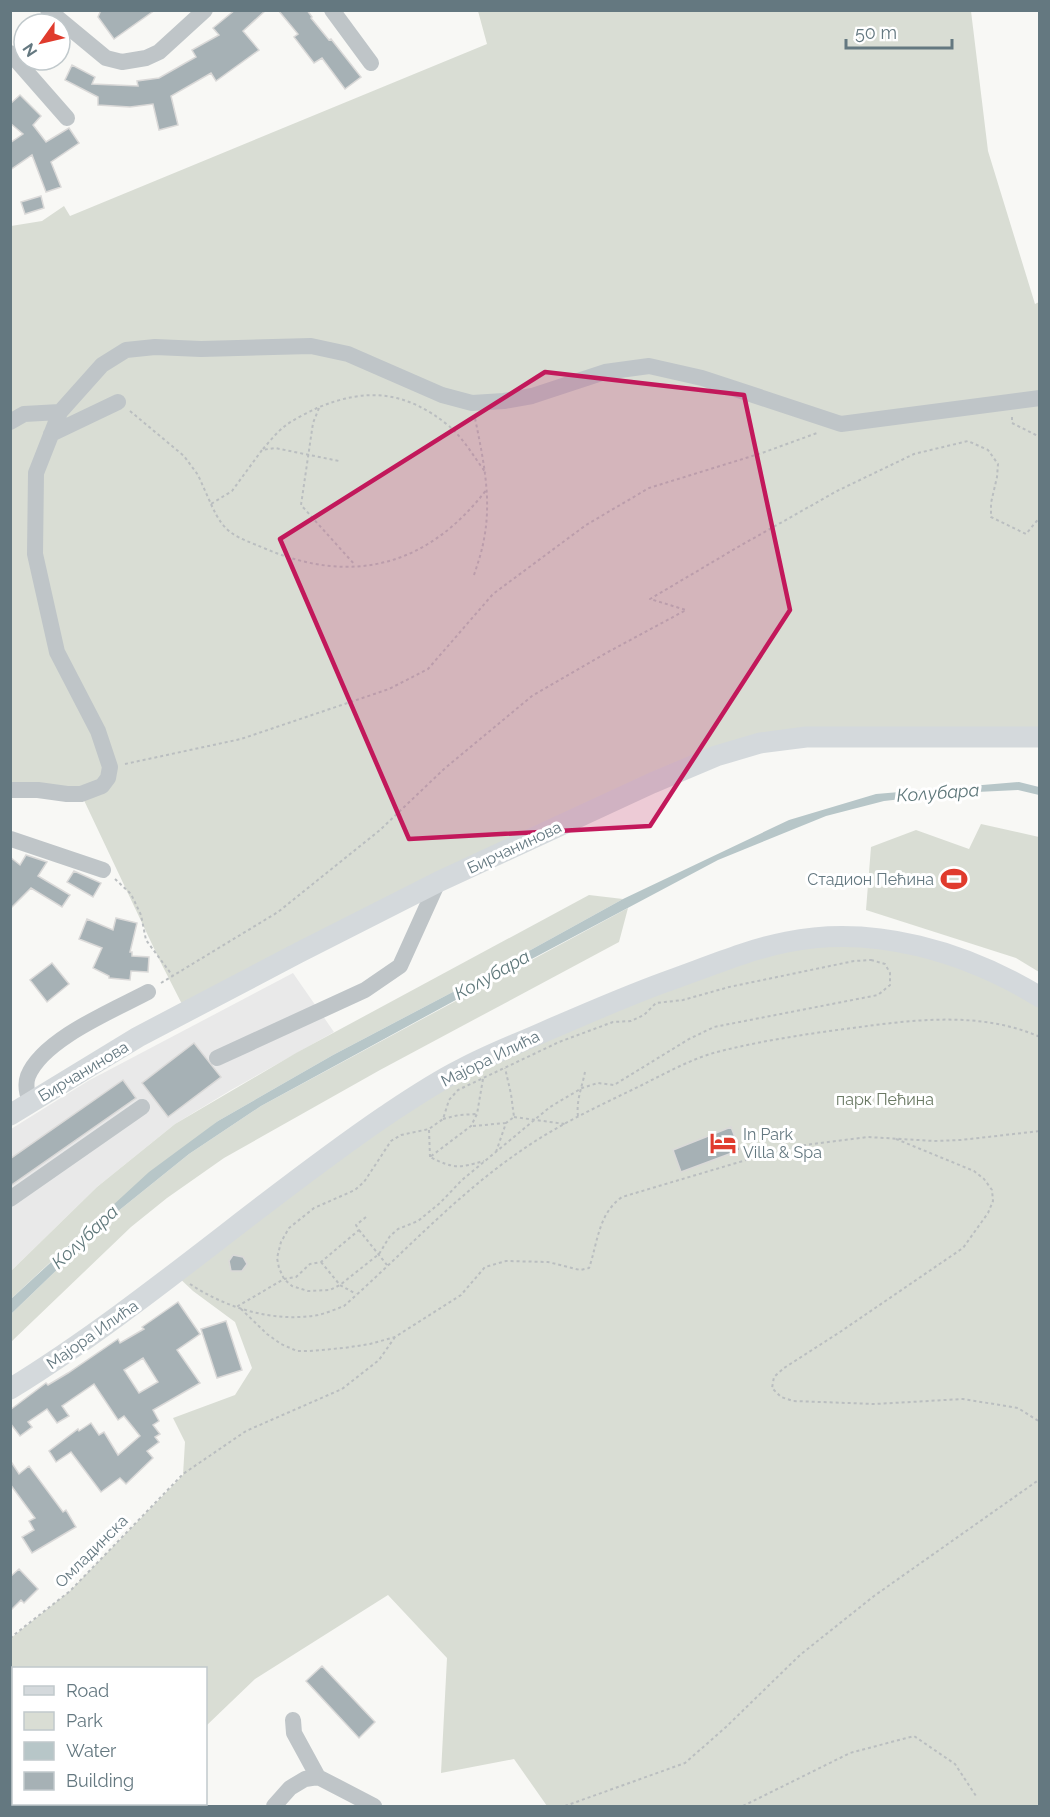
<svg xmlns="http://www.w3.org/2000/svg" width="1050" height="1817" viewBox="0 0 1050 1817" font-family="Raleway,sans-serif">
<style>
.built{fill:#e9e9e9}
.green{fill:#d9ddd4}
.water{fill:#b7c6c8}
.building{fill:#a6b1b5;stroke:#dad9d8;stroke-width:1.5;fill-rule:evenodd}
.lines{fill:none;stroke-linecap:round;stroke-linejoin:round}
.path{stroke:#babec0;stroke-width:2;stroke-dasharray:3 3;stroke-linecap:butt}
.minor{stroke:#bfc5c8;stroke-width:16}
.major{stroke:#d4d9dc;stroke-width:21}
.marked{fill:#c2185b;fill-opacity:0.2;stroke:#c2185b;stroke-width:4.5;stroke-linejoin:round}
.labels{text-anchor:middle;stroke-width:6;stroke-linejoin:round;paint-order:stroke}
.street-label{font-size:16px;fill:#647880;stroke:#fff}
.poi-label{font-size:16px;fill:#647880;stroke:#fff;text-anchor:end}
.park-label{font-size:16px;fill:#697862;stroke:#fff}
.water-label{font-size:18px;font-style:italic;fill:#5e777a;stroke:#fff}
</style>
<rect width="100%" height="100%" fill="#f8f8f5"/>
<path class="built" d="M293,973L334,1032L231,1090L175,1124L97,1187L11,1271V1129L88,1081Z"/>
<path class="green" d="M478,11H971L988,151L1035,304L1039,302V737H806L716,756L186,1012L160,961L81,794L11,790V226L42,221L64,206L70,216L487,44Z
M981,824L1039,837V972L1016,958L866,910L871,847L916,830L969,849Z
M589,895L623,899L487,974L333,1055L218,1121L73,1241L11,1299V1271L97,1187L175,1124L296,1053Z
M628,908L619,942L380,1070L224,1158L167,1198L131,1227L11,1342V1314L117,1212L189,1154L261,1106Z
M898,943L1039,1001V1806H547L514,1759L441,1773L447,1658L388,1595L255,1679L206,1726V1668H14V1804H148L147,1806H11V1638L70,1591L183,1475L185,1442L173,1418L235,1395L252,1368L235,1322L193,1291L175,1274L431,1087L764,945Z"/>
<path class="water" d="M1019,782L1039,787V795L1018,790L956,793L884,801L826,816L718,860L511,970L261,1106L189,1154L117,1212L11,1314V1299L149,1172L218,1121L333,1055L487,974L623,899L789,820L876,794Z"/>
<path class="building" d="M101,10H155L114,39L98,17Z
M235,10H266L243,31L259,50L216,81L211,73L171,96L178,125L159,130L153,104L130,107L98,105V97L65,80L72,65L95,77L92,84L138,86L137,81L159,78L196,57L192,50L219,35L213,28Z
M278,10H307L312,17L311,18L329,40L331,39L361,77L345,89L322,58L314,63L294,37L298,34Z
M20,95L41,116L33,125L46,142L69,128L79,143L51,162L61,187L46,192L32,155L10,170V143L23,134L10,123V104Z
M41,196L44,208L25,214L21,202Z
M26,855L47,862L38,876L70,895L62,907L31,888L10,909V857L20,865Z
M74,871L101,883L93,897L67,882Z
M116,918L137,923L130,952H132V956L149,957L148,972L131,971L130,980L109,978V976L93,968L102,948L79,939L87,919L113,930Z
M52,963L69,984L47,1002L30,980Z
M194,1043L221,1077L168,1117L142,1083Z
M123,1080L136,1098L10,1186V1159Z
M731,1127L740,1150L681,1172L673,1150Z
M233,1255L243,1257L247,1264L242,1271H231L229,1261Z
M178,1302L200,1334L177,1350L200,1383L153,1410L159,1421L153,1425L160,1434L155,1437L159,1442L147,1451L153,1458L126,1484L120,1478L101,1492L71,1452L56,1462L49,1451L78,1429L79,1431L91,1423L99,1435L104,1432L118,1455L140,1436L124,1416L118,1420L94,1384L62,1406L69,1416L57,1423L47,1409L28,1422L32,1427L20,1436L10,1423V1410L46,1383L48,1385L68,1373L118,1339L120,1343L144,1329L142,1327ZM143,1358L158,1382L139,1393L124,1370Z
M226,1321L242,1370L217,1378L201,1329Z
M10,1460L19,1474L29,1466L63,1512L66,1510L76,1527L32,1553L22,1537L34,1530L29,1521L35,1518L10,1484Z
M19,1569L38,1589L24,1603L21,1600L10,1611V1577Z
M322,1666L375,1722L359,1738L306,1681Z"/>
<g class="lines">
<path class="path" d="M319,408L313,423L301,505L355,565
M130,411L184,456L198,475L211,504L232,491L262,450L275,448L339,461
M1012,417V423L1040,437
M263,449C270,441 277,432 285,426C294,419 307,413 317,408C367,387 406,391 449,426C464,439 474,457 486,473
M211,504C225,536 236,536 266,549C354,586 429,565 487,489
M474,575C478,563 482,551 484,539C492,498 483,458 475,418
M125,764L241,739L389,689L428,669L493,594L586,525L649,488L762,453L817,433
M115,879L131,894L141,915L146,940L172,975
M871,960L885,964L890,973V985L878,995L714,1027L689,1039L614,1085L598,1083L582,1088L550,1107L462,1180L440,1203L418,1221L398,1229L390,1236L379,1254L340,1285L330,1290L308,1291L292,1286L284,1279L279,1268L277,1258L281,1242L289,1228L314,1208L355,1190L364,1182L391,1141L401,1135L429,1129L443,1119L449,1100L458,1090L559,1042L613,1022L631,1021L644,1015L656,1003L683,1000L729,987L854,961Z
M161,983L278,912L380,830L444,769L532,696L608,652L686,610L650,599L738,547L837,491L914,454L968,441L988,450L998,464L997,477L991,503V517L1026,534L1040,517
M483,1079L477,1114L471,1126L430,1157C454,1169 459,1168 484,1161
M578,1116C576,1101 582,1087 585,1072
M514,1117L565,1124
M443,1119L459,1115L477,1114
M473,1126L506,1123
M429,1130L430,1157
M896,1139L974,1171L984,1179L992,1190L993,1201L988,1213L963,1248L840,1332L784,1368L774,1377L772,1388L781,1397L793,1401L875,1404L963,1399L1018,1408L1040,1422
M496,1152L506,1123L514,1117L511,1094L505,1068
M366,1217L356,1225L359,1230L321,1262L310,1264L296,1277L284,1279L238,1306L267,1334L281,1344L297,1351H309L344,1348L370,1344L395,1337L461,1295L485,1267L506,1261L548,1262L580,1270L589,1268C598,1242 598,1214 622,1197L753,1158L805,1145L868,1137L934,1141L961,1140L1040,1131
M359,1230L387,1265
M321,1262L340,1285L356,1294
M190,1284C226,1308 274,1323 318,1315C327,1313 336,1309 344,1306C403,1254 457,1194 522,1150C559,1124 601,1105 642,1085C666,1073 691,1059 717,1052C764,1040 813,1033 860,1027C919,1019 984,1012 1040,1037
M10,1638L70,1591L183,1474L246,1431L342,1389L379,1360L395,1337
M565,1806L685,1763L726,1727L800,1655L874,1596L1040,1479
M743,1806L850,1753L914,1736L955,1764L976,1796"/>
<path class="minor" d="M48,10L106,58L122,62L146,58L159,52L205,10
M332,10L371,63
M10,53L67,118
M10,422L24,414L60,412
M51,434L118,402
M10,790H38L67,794H81L102,786L108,778L110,767L98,731L57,652L35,554L36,473L60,412L102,365L126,350L155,347L201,349L311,346L348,354L442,395L472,403L504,401L532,396L605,372L649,366L702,378L841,424L1040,398
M11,839L103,870
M217,1058L365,990L400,966L438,882
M30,1102C27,1094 25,1084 28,1076C43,1039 114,1010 148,992
M10,1199L142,1107
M293,1720L294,1733L318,1777
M274,1806L290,1788L305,1779L318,1777L374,1806"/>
<path class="major" d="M10,1115L138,1037L298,953L438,882L652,783L716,756L760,743L806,737H1040
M10,1389C142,1308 257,1203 385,1116C409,1100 434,1083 460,1070C487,1055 517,1044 546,1031C585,1014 624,997 665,982C705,968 746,950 787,942C874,924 966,952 1040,997"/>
</g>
<path class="marked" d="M545,372L744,395L790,610L650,826L409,839L280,539Z"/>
<defs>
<g id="stadium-bare" transform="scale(2.07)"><path d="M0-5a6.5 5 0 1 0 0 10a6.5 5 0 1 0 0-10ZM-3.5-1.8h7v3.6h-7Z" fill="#e03b2d" stroke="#fff" stroke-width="2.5" paint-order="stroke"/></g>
<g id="hotel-bare" transform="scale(2.07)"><path d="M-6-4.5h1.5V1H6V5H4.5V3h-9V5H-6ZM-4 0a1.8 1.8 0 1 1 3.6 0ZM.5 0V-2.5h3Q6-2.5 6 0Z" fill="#e03b2d" stroke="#fff" stroke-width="2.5" paint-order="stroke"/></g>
</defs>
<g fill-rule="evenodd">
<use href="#stadium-bare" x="954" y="879"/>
<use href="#hotel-bare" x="723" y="1143"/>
</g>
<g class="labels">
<g class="street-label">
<text transform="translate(514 847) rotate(-25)" y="6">Бирчанинова</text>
<text transform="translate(490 1058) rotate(-26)" y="6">Мајора Илића</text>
<text transform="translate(83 1071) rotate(-31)" y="6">Бирчанинова</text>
<text transform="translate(92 1334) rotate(-35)" y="6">Мајора Илића</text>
<text transform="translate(91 1551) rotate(-45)" y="6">Омладинска</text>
</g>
<g class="poi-label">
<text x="934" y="885">Стадион Пећина</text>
<text x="743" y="1140" text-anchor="start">In Park<tspan x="743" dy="18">Villa &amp; Spa</tspan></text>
</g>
<g class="park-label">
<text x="885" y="1105">парк Пећина</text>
</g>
<g class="water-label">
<text transform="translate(938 793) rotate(-4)" y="6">Колубара</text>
<text transform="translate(492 975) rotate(-29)" y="6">Колубара</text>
<text transform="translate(85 1237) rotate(-43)" y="6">Колубара</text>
</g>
</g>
<rect width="1050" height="1817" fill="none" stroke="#647880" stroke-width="24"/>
<rect x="12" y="1667" width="195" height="138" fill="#ffffff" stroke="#c1c9cc" stroke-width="1.5"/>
<rect x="24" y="1686" width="30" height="9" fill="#d4d9dc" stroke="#c1c9cc" stroke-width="1.5"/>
<text x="66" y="1697" font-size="18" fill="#647880">Road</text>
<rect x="24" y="1712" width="30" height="18" fill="#d9ddd4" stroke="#c1c9cc" stroke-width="1.5"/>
<text x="66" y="1727" font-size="18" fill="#647880">Park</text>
<rect x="24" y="1742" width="30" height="18" fill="#b7c6c8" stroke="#c1c9cc" stroke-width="1.5"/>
<text x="66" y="1757" font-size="18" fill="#647880">Water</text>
<rect x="24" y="1772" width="30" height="18" fill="#a6b1b5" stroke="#c1c9cc" stroke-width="1.5"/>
<text x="66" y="1787" font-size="18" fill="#647880">Building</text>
<g transform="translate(42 42) rotate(236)"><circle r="28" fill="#ffffff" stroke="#c1c9cc" stroke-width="1.5"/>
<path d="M0-4.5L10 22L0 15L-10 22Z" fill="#e03b2d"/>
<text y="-9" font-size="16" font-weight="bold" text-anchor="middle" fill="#647880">N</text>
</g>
<path d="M846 39v9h106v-9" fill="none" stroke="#647880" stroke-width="3"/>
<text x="855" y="39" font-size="18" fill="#647880" stroke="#ffffff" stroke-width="4.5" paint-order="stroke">50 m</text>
</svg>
